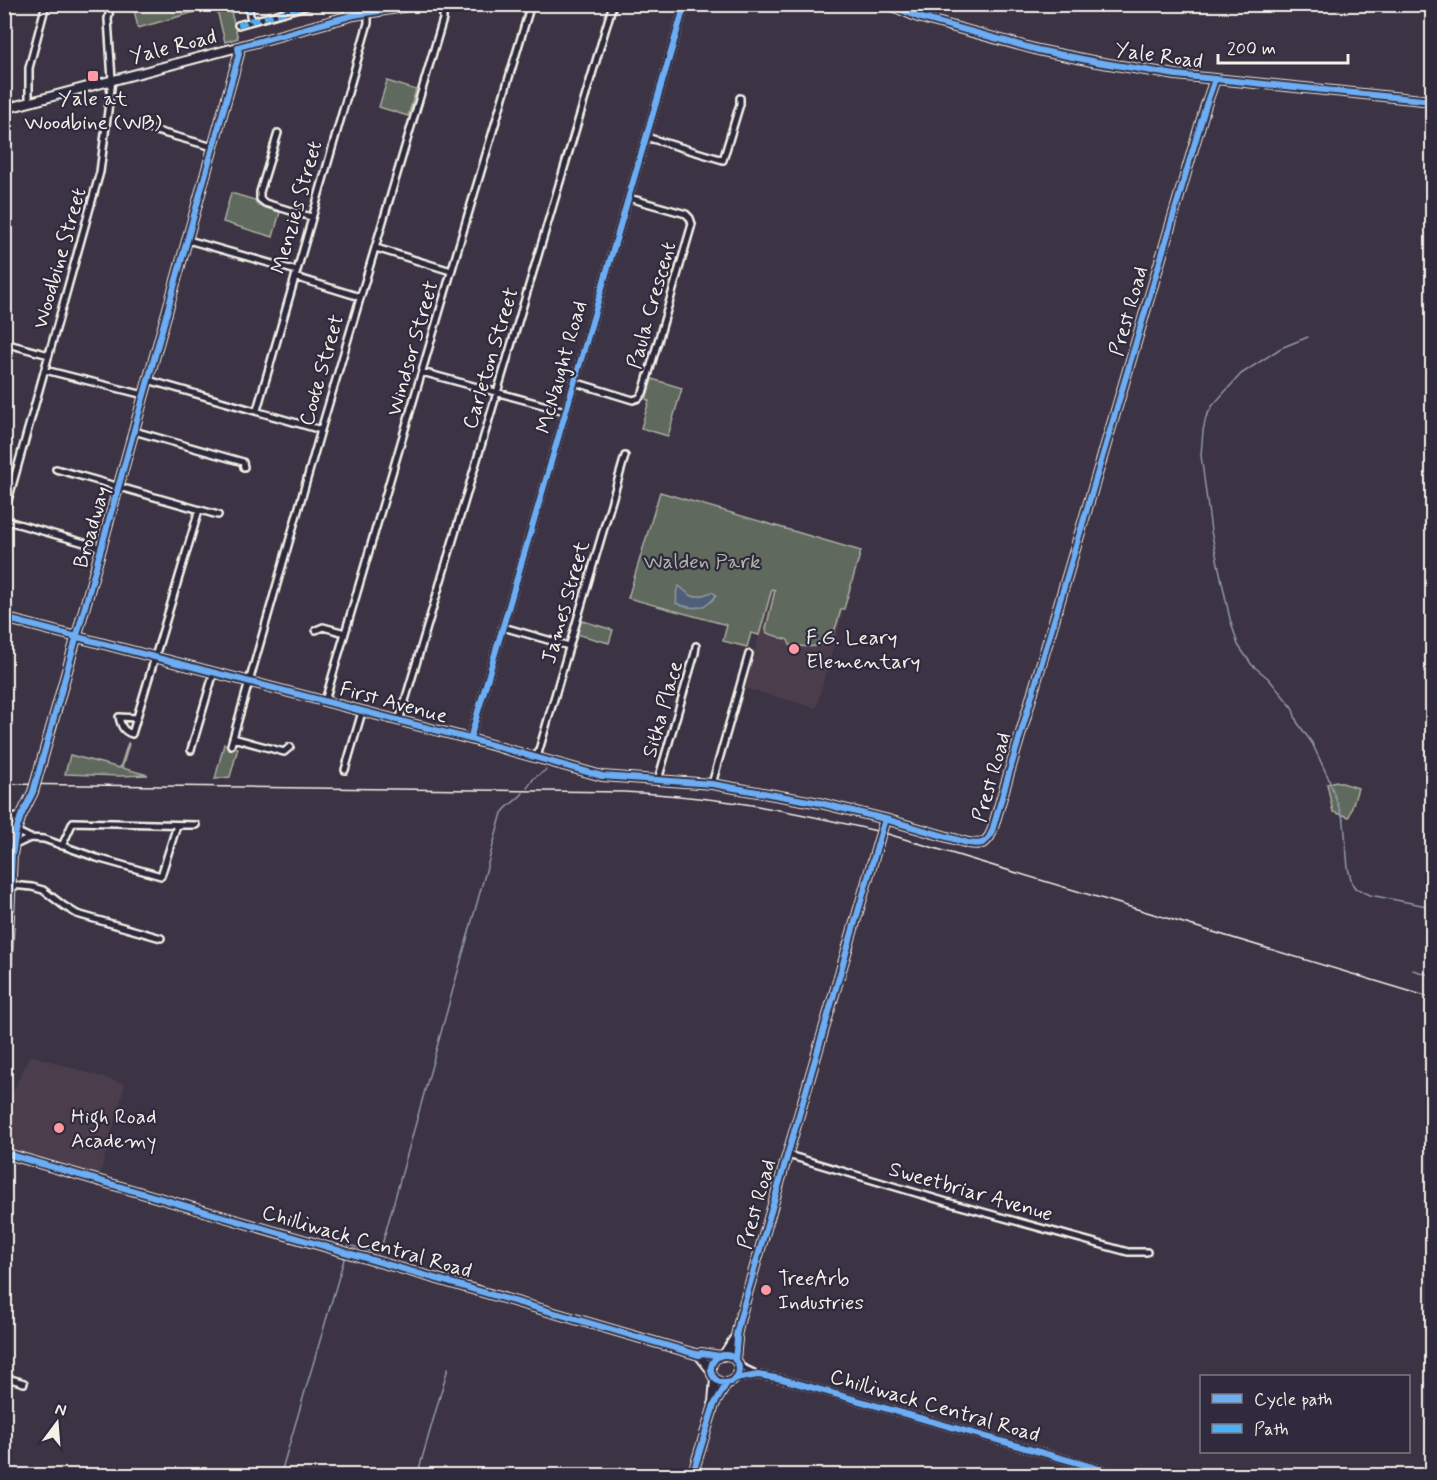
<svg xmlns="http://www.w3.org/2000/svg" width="1437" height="1480" viewBox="0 0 1437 1480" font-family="Mynerve,sans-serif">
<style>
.built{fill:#4b3e4c}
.green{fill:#5f695d;stroke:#aaada2;stroke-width:1.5}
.water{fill:#4f5f79;stroke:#9199a5;stroke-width:1.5}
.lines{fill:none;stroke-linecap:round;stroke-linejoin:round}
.stream{stroke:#9199a5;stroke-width:1.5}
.street-casing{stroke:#f4f1e8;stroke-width:10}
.secondary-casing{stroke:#f4f1e8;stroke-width:12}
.street{stroke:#2f2a3d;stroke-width:5}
.secondary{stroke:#2f2a3d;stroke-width:8}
.rail{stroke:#f4f1e8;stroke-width:1.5}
.quiet{stroke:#4cb0f7;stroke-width:4.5;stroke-dasharray:9 4.5;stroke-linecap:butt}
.cycleway-casing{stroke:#2f2a3d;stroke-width:10}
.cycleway{stroke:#6dadf4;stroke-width:6}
.poi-dot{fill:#ff9aa2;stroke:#2f2a3d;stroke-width:2}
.labels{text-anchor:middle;stroke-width:4.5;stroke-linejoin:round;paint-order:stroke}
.street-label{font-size:21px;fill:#f4f1e8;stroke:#2f2a3d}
.poi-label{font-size:21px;fill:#f4f1e8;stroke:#2f2a3d;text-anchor:start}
.park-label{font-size:21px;fill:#b1b4a9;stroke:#2f2a3d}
</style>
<rect width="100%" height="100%" fill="#3c3344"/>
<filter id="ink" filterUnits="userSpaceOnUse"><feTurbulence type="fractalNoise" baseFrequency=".0167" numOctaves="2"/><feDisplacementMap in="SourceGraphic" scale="12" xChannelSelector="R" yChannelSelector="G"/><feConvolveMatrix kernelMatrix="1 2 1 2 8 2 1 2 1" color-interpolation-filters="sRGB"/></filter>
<g filter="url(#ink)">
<path class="built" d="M772,589L844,609L816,708L744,688Z
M30,1055L125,1084L100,1175L5,1148V1108Z"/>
<path class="green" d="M133,5H229L238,38L225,42L216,6L138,28Z
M387,81L416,90L408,116L379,107Z
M231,193L255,200L257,205L280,212L273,237L223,222Z
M652,379L682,388L668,436L641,428L649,401L646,399Z
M660,492L861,551L844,609H841C832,645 827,650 790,645L788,640L767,633L766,629L775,590L772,589L759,635L751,633L747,647L723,641L727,625L628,598Z
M580,620L613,630L609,643L576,634Z
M128,743L129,744L122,768L148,775L120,776L65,774L70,755L120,768Z
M224,744L238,748L230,777L215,779Z
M1336,781L1358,788L1349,817L1333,812L1327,784Z"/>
<path class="water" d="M679,586L691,596H700L712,592L716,595C708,610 690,610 676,603C678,597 674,591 679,586Z"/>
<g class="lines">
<path class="stream" d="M1308,337L1281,348L1241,374L1213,405L1206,417L1203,431L1201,455L1211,531L1230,619L1238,645L1252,665L1268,678L1292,707L1297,722L1312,743L1328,777L1344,822L1348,868L1352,883L1355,888L1370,895L1432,907
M527,788L534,778L546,770
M1413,970L1432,976
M347,1249L349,1245L376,1253L380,1252L502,813C507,805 517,801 523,793
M280,1476L345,1256
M417,1476L448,1368"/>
<g class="street-casing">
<path id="street" d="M248,4L251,21
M238,25L313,4
M29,102V68L46,4
M149,129L213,147
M278,133L260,192V199L265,203L311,217
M646,137L723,160L740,104V98
M188,240L297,271
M376,248L451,271
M295,277L360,297
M4,343L49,355
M45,370L144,395
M422,372L565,411
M148,380L321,430
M574,382L633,400L639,398L643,393L692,224L690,218L686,214L629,198
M257,410L368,23V13
M134,431L243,462L244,467
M56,469L218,515
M4,515L100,172L112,80L108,19L111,4
M4,520L102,548
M503,627L569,646
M316,630L323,627L345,633
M325,701C393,469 461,236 531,4
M137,718L119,717C121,726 123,731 132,734L199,510
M399,721L613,4
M233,738L284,752L290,747
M470,739L685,4
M231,745L321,430L443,19V4
M191,750L214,672
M537,757L625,456
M345,770L362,712
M658,780L695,653L696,646
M712,784L749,654
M4,820L21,816
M4,822L16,831L30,838L44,839L97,858L161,876L177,825
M13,846L30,838
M62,846L73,822L196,825
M11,885L32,887L43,890L64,906L77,914L161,938
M788,1155L950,1203L1128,1252H1147
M739,1366L758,1375
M4,1377L24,1383
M735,1379L758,1375L782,1379L1124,1476"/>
</g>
<g class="secondary-casing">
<path id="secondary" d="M347,4L350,16
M888,4L918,17L1038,50L1097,62L1176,75L1432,101
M4,109L227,50L354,15L422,4
M4,618L470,739L602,776L712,784L820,803L885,819L968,843C981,845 987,844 992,831L1206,105L1215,79
M4,1019L12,855L16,831L21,816L33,792L41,764L239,54L238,47
M4,1153L699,1355L701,1353L720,1356
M699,1355L711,1370
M711 1369a14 14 0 1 1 28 0a14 14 0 1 1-28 0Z
M723,1356L736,1336
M735,1360L737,1339L736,1336L740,1318L885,819
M714,1405L713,1402L715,1379
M692,1476L714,1405L727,1383"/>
</g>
<use href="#street" class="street"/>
<use href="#secondary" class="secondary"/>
<path class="rail" d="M4,784L624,792C660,794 695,797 731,802C782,809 831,820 881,832L1432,998"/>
<path class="quiet" d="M248,4L251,21
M238,25L313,4"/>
<g class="cycleway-casing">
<path id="cycleway" d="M888,4L918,17L1038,50L1097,62L1176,75L1432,101
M4,618L470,739L602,776L712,784L820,803L885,819L968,843C981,845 987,844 992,831L1206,105L1215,79
M470,739L685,4
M4,1019L12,855L16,831L21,816L33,792L41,764L239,54L238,47L354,15L422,4
M4,1153L699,1355L701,1353L720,1356
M711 1369a14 14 0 1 1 28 0a14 14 0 1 1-28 0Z
M735,1360L737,1339L736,1336L740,1318L885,819
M735,1379L758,1375L782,1379L1124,1476
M692,1476L714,1405L727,1383"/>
</g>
<use href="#cycleway" class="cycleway"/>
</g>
</g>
<g class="poi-dot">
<rect x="87" y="70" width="12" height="12" rx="3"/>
<circle cx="794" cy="649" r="6"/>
<circle cx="59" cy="1128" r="6"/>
<circle cx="766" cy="1290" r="6"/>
</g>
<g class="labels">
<g class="street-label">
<text transform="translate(173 46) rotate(-14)" y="7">Yale Road</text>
<text transform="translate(1159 55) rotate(8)" y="7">Yale Road</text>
<text transform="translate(296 207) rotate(-74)" y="7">Menzies Street</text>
<text transform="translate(59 258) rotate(-74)" y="7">Woodbine Street</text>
<text transform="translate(651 305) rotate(-74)" y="7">Paula Crescent</text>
<text transform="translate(1128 311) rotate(-74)" y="7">Prest Road</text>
<text transform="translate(412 348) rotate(-74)" y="7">Windsor Street</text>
<text transform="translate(490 358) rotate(-73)" y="7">Carleton Street</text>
<text transform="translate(561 367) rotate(-74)" y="7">McNaught Road</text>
<text transform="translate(321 370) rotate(-74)" y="7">Coote Street</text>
<text transform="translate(91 527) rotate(-74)" y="7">Broadway</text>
<text transform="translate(565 602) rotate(-74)" y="7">James Street</text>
<text transform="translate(394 702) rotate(15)" y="7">First Avenue</text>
<text transform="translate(662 709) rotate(-74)" y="7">Sitka Place</text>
<text transform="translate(991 777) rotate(-74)" y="7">Prest Road</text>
<text transform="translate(971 1191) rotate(16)" y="7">Sweetbriar Avenue</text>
<text transform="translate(756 1204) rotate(-74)" y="7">Prest Road</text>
<text transform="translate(367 1241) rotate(16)" y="7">Chilliwack Central Road</text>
<text transform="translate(935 1405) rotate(16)" y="7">Chilliwack Central Road</text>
</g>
<g class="poi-label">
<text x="93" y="105" text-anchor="middle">Yale at<tspan x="93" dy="24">Woodbine (WB)</tspan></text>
<text x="806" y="644">F.G. Leary<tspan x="806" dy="24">Elementary</tspan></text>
<text x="71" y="1123">High Road<tspan x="71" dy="24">Academy</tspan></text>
<text x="778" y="1285">TreeArb<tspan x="778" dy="24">Industries</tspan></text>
</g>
<g class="park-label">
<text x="702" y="568">Walden Park</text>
</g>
</g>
<rect width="1437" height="1480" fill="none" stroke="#2f2a3d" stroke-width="24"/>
<rect x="12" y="12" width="1413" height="1456" fill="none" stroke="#f4f1e8" stroke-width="2" filter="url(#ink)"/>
<rect x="1200" y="1375" width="210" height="78" fill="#2f2a3d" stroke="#7e7a81" stroke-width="1.5"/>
<rect x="1212" y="1394" width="30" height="9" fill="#6dadf4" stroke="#7e7a81" stroke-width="1.5"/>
<text x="1254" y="1405" font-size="18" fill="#f4f1e8">Cycle path</text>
<rect x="1212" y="1424" width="30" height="9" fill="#4cb0f7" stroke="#7e7a81" stroke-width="1.5"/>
<text x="1254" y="1435" font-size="18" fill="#f4f1e8">Path</text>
<g transform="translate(57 1423) rotate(16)" stroke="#2f2a3d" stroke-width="4.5" paint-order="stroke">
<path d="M0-4.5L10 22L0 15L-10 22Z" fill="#f4f1e8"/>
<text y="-9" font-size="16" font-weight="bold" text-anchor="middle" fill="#f4f1e8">N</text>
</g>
<path d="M1218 54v9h130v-9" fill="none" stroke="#f4f1e8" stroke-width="3"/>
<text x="1227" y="54" font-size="18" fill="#f4f1e8" stroke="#2f2a3d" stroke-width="4.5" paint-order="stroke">200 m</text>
</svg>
